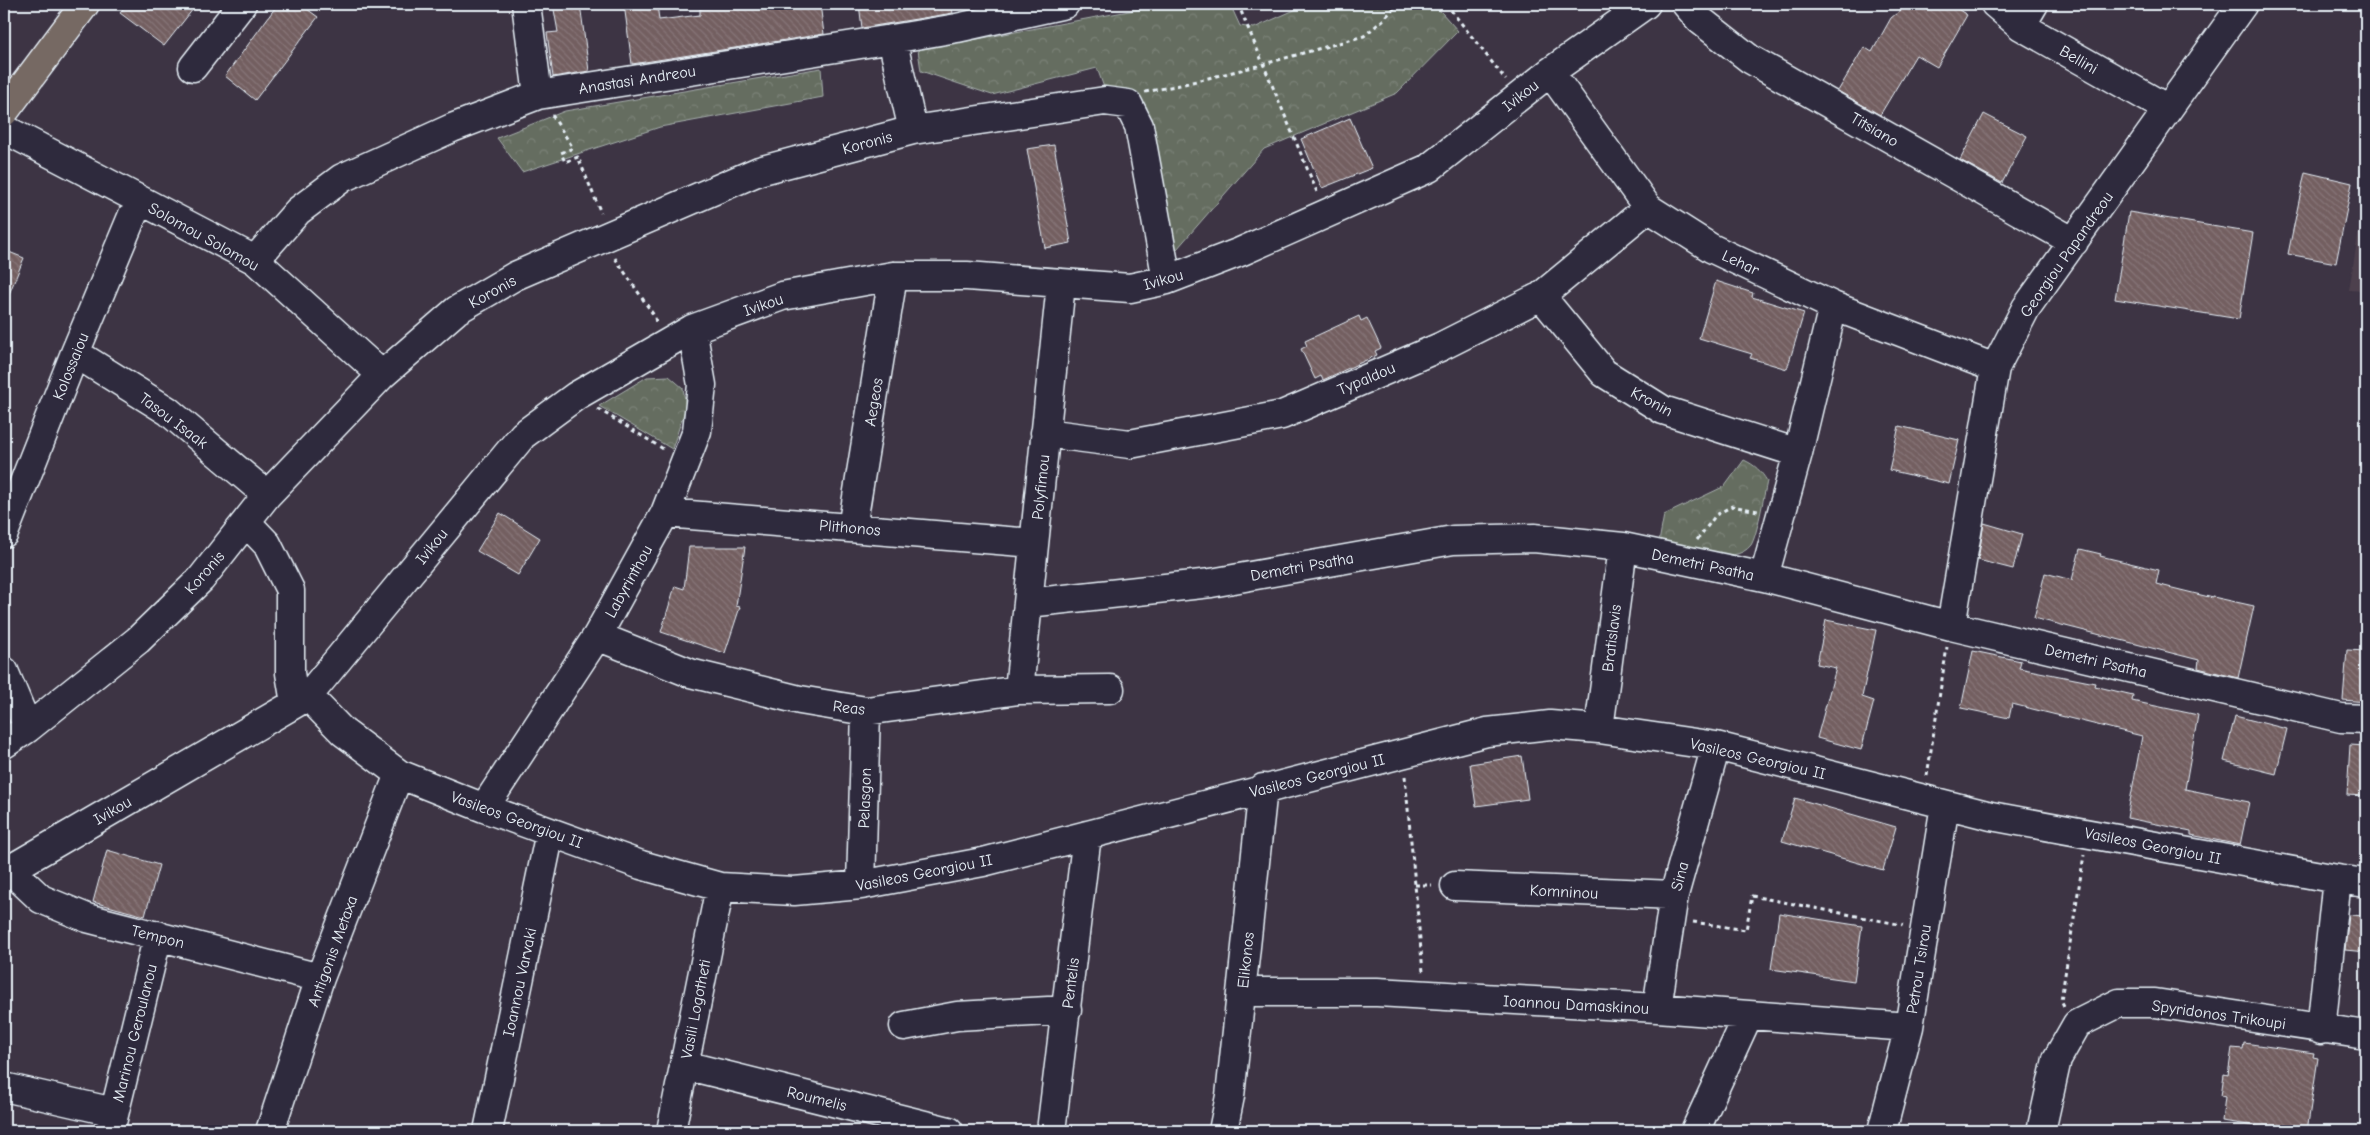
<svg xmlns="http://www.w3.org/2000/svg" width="2370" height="1135" viewBox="0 0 2370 1135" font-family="'Comic Neue',sans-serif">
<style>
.built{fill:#4d414d}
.forest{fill:url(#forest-crowns);stroke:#a6afac}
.building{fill:url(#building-back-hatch);stroke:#e8f1f8}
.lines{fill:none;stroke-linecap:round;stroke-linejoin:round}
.minor-casing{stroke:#e8f1f8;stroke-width:31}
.major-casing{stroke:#e8f1f8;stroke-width:31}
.path{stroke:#e8f1f8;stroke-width:3;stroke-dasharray:4 4;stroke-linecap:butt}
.minor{stroke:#2f2a3d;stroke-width:28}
.major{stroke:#766964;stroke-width:28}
.labels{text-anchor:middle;stroke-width:4;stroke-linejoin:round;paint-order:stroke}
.street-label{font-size:16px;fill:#e8f1f8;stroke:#2f2a3d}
</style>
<defs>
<pattern id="forest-crowns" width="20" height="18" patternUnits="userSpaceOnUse" patternTransform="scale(1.25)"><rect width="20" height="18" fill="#656d60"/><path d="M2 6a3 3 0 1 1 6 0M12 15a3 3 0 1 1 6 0" fill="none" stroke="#7b8278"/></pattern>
<pattern id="building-back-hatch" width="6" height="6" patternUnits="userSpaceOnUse" patternTransform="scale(1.25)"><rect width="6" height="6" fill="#735e61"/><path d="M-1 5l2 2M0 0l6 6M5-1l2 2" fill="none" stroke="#877678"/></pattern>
</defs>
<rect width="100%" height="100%" fill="#3d3444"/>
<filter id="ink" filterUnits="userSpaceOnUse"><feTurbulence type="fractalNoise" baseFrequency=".02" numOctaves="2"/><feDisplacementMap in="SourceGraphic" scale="10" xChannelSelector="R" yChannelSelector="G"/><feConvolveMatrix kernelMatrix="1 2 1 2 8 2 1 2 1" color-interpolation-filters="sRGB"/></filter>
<g filter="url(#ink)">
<path class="built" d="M2366,188V291L2349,290Z"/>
<path class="forest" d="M1167,4H1230L1240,26L1254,28L1308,4H1434L1458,31L1397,93L1264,149L1177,249L1166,242L1148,121L1106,93L1097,68L992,95L921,71L918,50Z
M821,68L823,97L660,127L522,172L497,138L565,111Z
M669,376L683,388L686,407L672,449L599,406L647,377Z
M1744,460C1755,465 1761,471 1767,481C1764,495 1757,536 1751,545C1734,568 1682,547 1659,542L1664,515L1725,486Z"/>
<path class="building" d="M127,4H197L164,46L120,13Z
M278,4H300L318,17L255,100L225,76Z
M553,4H580L589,71L553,77L547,33L558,32Z
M624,4H657L659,20L700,15V9L725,6V4H820L824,34L632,64Z
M859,4H951L953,13L862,28Z
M1908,4H1950L1967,15L1937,67L1916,55L1880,115L1838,91L1864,47L1872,52L1891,18Z
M1984,114L2027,136L2002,183L1960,160Z
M1350,118L1372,168L1322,188L1301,139Z
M1054,145L1071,243L1045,248L1027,149Z
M2305,172L2352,183L2336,263L2288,254Z
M2129,212L2253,233L2239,319L2115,299Z
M4,250L24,258L4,306Z
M1716,281L1753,293L1752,297L1804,313L1787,369L1750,358L1752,354L1699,338Z
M1359,316L1361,321L1367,318L1381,348L1375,351L1377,355L1323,380L1321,376L1315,379L1301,349L1307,346L1305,341Z
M1899,426L1959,440L1949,484L1889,470Z
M500,513L540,538L518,575L477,551Z
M1984,523L2022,534L2013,569L1978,560Z
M689,547H745L736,606L740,607L725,653L661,632L675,586L684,589Z
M2080,549L2101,554L2100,556L2159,570L2156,584L2213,598V597L2254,606L2238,678L2198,668L2199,660L2034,618L2045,573L2072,580Z
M1826,620L1876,630L1862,697L1874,701L1861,750L1817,738L1836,668L1817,664Z
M2347,650L2366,651V702L2343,700Z
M1973,651L2021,661L2019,668L2095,683L2094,686L2133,695L2132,701L2198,715L2185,789L2249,802L2240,845L2191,835V831L2127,818L2142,736L2012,704L2009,718L1961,708Z
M2235,716L2287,729L2276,774L2224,761Z
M2350,745L2366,746V796L2347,795Z
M1522,756L1528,799L1476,806L1470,764Z
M1795,798L1896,827L1883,870L1782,841Z
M107,850L159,865L145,916L93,902Z
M1779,913L1862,926L1854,981L1771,969Z
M2349,915L2366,916V952L2345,950Z
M2244,1043L2314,1053L2313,1057L2318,1058L2307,1131H2256V1126L2222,1121L2225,1097L2221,1096L2224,1074L2228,1075L2232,1048L2243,1049Z"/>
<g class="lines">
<g class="minor-casing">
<path id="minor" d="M526,4L538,95
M1686,4L1700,20L1750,59L2074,242
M1995,4L2021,26L2168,109
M2021,26L2034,4
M892,39L913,130
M193,67L242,4
M1550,72L1648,208L1711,248L1833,306L1995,368
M4,129L255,260L382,375
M255,260L298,211L342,178L452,128L538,95L892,39L957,28L1065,4
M1541,296L1604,373L1663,410L1798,453
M75,353L168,411L267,495
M1045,433L1130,444L1282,415L1440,347L1541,296L1648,208
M665,513L1034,543
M246,522L267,544L290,590V673L295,703
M852,528L893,276
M4,533L75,353L139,200
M1764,577L1798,453L1833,306
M1028,603L1211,583L1453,540L1534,538L1623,547L1764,577L1951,626L2341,718L2366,719
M1951,626L1995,368L2026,308L2243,4
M597,636L690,673L800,700L866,711L1019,690L1110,689
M4,671L28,728
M1019,690L1061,284
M308,696L343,732L399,774L484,808L641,865L720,887L794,891L861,885L983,862L1487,732L1550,725L1599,729L1716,746L1991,816L2337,879L2366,883
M1599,729L1623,547
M4,744L28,728L138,640L201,579L267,495L382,375L457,310L515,276L759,171L913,130L1105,101L1128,104L1139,126L1167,280
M484,808L597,636L665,513L697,431L702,385L692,329
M9,869L41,899L87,918L320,978
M4,873L308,696L523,435L576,396L692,329L782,296L893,276H967L1130,288L1167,280L1240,252L1429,168L1550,72L1646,4
M861,885L866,711
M1455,886L1674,895
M1242,992H1377L1657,1008L1909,1027
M1657,1008L1674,895L1716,746
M904,1026L957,1016L1067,1010
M2321,1030L2337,879
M684,1065L949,1131
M4,1087L114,1112
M110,1131L158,935
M270,1131L320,978L399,774
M488,1131L550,832
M671,1131L720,887
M1051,1131L1087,835
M1223,1131L1230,1096L1263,788
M1695,1131L1748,1016
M1882,1131L1909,1027L1945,805
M2041,1131L2057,1059L2077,1024L2119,1003H2155L2366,1035"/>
</g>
<g class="major-casing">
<path id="major" d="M4,112L85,4"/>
</g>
<path class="path" d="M1238,4L1317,192
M1446,4L1506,80
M1145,92L1180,85L1257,66L1364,36L1383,20L1398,4
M552,115L573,148L561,153L565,162L578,157L601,213
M615,258L655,317L656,324
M598,409L665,450
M1697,540L1716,515L1732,506L1758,511
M1405,776L1423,972
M1927,776L1947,647
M1415,885H1432
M1693,922L1746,930L1752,896L1903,925
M2064,1006L2061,1000L2084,855"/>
<use href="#minor" class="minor"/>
<use href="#major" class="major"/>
</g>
</g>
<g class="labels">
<g class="street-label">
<text transform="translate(2079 59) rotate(30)" y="6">Bellini</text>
<text transform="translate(637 79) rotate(-9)" y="6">Anastasi Andreou</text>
<text transform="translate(1520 95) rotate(-38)" y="6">Ivikou</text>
<text transform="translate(1875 129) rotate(30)" y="6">Titsiano</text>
<text transform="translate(867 142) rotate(-15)" y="6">Koronis</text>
<text transform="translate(204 236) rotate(29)" y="6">Solomou Solomou</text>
<text transform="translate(2066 254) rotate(-55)" y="6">Georgiou Papandreou</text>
<text transform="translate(1741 262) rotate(25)" y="6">Lehar</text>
<text transform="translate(1163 279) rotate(-16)" y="6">Ivikou</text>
<text transform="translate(492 291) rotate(-29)" y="6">Koronis</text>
<text transform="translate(763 304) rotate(-19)" y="6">Ivikou</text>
<text transform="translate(70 366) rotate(-68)" y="6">Kolossaiou</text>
<text transform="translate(1366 378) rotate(-23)" y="6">Typaldou</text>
<text transform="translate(1652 401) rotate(28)" y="6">Kronin</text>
<text transform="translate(873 402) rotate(-81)" y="6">Aegeos</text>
<text transform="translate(174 420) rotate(37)" y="6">Tasou Isaak</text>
<text transform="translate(1040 487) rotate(-84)" y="6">Polyfimou</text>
<text transform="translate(850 527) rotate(5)" y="6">Plithonos</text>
<text transform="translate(431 546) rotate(-51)" y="6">Ivikou</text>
<text transform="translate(1703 564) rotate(12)" y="6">Demetri Psatha</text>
<text transform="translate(1302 566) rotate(-10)" y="6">Demetri Psatha</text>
<text transform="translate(204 572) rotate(-49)" y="6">Koronis</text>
<text transform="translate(628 581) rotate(-61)" y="6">Labyrinthou</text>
<text transform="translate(1611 638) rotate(-83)" y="6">Bratislavis</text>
<text transform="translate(2096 660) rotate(13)" y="6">Demetri Psatha</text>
<text transform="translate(849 707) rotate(7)" y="6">Reas</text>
<text transform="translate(1758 758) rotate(13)" y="6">Vasileos Georgiou II</text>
<text transform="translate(1317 775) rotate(-14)" y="6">Vasileos Georgiou II</text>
<text transform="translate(864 798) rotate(-88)" y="6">Pelasgon</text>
<text transform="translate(112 810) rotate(-30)" y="6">Ivikou</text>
<text transform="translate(517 819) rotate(20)" y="6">Vasileos Georgiou II</text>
<text transform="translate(2153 845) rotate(11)" y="6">Vasileos Georgiou II</text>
<text transform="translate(924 872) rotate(-11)" y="6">Vasileos Georgiou II</text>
<text transform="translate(1679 876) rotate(-75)" y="6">Sina</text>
<text transform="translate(1564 891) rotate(3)" y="6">Komninou</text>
<text transform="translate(158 936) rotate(14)" y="6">Tempon</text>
<text transform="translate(332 951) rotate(-70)" y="6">Antigonis Metaxa</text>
<text transform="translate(1245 960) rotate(-84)" y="6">Elikonos</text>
<text transform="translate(1918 969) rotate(-81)" y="6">Petrou Tsirou</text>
<text transform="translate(519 982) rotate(-78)" y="6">Ioannou Varvaki</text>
<text transform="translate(1070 983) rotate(-83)" y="6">Pentelis</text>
<text transform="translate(1576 1004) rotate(3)" y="6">Ioannou Damaskinou</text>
<text transform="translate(695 1009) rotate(-79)" y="6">Vasili Logotheti</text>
<text transform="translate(2219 1014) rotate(8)" y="6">Spyridonos Trikoupi</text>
<text transform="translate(134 1033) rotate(-76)" y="6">Marinou Geroulanou</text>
<text transform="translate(817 1098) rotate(14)" y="6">Roumelis</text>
</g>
</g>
<rect width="2370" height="1135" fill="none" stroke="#2f2a3d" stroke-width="20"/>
<rect x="10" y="10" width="2350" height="1115" fill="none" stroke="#e8f1f8" stroke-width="2" filter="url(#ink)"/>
</svg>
